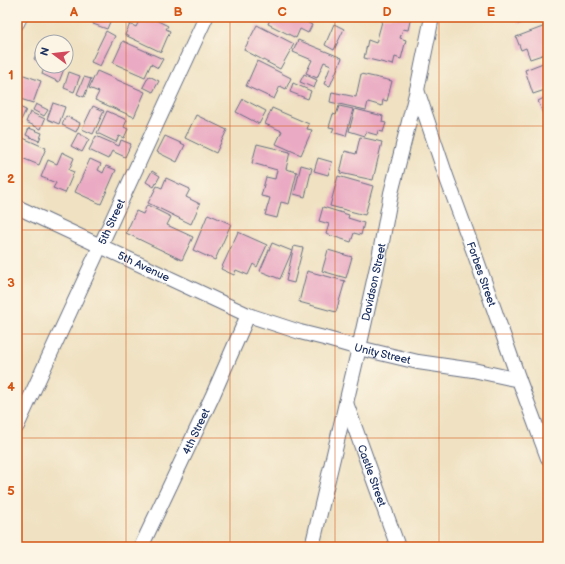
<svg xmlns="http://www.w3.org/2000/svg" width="565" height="564" viewBox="0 0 565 564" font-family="'Balsamiq Sans',sans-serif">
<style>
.building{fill:#eaaac3}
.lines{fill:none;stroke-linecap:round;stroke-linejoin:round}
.street-casing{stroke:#656d81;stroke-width:16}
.street{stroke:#fff;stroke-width:14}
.grid{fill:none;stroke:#d45514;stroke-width:1;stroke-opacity:0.55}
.labels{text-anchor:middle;stroke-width:3;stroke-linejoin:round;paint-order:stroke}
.street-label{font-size:11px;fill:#1b2f5e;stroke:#fcf5e5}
.neatline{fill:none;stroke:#d45514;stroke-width:1.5}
.grid-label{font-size:13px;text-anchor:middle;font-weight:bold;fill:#d45514}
</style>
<rect width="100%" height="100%" fill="#fcf5e5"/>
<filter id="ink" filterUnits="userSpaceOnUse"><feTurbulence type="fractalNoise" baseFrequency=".025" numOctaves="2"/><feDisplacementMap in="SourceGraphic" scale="8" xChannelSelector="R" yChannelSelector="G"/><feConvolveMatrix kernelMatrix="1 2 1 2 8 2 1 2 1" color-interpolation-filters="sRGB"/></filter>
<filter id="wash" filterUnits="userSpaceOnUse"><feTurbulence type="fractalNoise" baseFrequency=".012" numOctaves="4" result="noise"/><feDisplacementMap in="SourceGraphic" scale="16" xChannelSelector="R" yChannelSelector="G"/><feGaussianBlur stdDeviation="0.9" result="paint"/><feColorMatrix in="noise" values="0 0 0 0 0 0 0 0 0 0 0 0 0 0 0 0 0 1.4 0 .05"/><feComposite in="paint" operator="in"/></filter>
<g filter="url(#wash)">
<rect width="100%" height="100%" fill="#efe1c1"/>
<g id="blocks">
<path class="building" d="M96,17H112L107,29L93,24Z
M141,17H150L168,26L166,29L170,31L161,52L125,35L130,24L136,27Z
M271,17H305L303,20L312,25L308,33L300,29L296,38L268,24Z
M380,17H411L408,30L403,29L400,38L406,40L401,59L395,57L393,65L364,58L368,40L376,43L383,18Z
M516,17H537L518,24Z
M334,24L344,29L334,50L325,45Z
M257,25L294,44L280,69L244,50Z
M548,25V53L530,59L526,48L521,50L516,37Z
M106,31L115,36L100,66L91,62Z
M298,40L342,58L330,86L324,84L331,65L324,62L317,78L306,73L312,60L293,52Z
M123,41L163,59L158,68L151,64L145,77L113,63Z
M39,47L42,48V63L34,59Z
M257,61L291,78L286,89L280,86L274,99L246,86Z
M548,61V89L533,94L525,70Z
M45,66H65L59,82L42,74Z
M97,71L145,92L134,117L95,100L99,92L89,88Z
M69,72L80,76L74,92L64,88Z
M21,74L41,81L33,103L17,98V86Z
M304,74L317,80L314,88L300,82Z
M361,74L392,81L387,101L383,100L382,106L368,102L366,110L330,102L332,92L356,97Z
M149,76L159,81L153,92L143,87Z
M84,77L91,79L84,97L77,94Z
M293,83L311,91L308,99L290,92Z
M548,96V120L546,121L538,101Z
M243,99L266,111L259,124L236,112Z
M53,103L65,107L59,124L47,119Z
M36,104L48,110L44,116L33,110Z
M17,106L26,110L21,120L17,118Z
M93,106L104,111L93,134L82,129Z
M339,106L353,109L346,136L332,132L334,128L329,127L333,114L336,115Z
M272,108L309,124L307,129L312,130L301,155L276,144L282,131L265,124Z
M355,109L383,116L382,122L386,123L383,132L378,131L377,135L366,132L365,136L349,131Z
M107,111L127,120L124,127L128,129L124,138L119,136L116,142L97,133Z
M30,112L45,119L41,129L26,122Z
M196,115L227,130L216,153L185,138Z
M66,116L80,123L76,132L62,125Z
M17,121L22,123L17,133Z
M29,128L42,133L39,141L26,135Z
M78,133L89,139L82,152L71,146Z
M96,136L119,146L121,140L131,144L125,157L112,151L108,159L89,150Z
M165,136L185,145L177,162L157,152Z
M360,137L382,142L373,180L340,173L345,151L356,154Z
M23,138L46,148L39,165L17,156V151Z
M257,144L290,152L286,169L297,172L289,204L281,202L277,218L265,215L270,198L261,196L266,177L275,179L277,170L252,163Z
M62,152L74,158L69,170L74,172L65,193L53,188L56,183L41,177L48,160L57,164Z
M318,158L332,162L328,175L314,171Z
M90,159L101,164L98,170L103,173L106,166L116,170L101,204L75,192Z
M301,165L312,168L305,197L294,194Z
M152,171L160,176L154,187L146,182Z
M338,176L373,186L365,215L330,206Z
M166,178L190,189L186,197L200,204L191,224L148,203L157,186L162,188Z
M147,205L171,217L167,225L193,237L182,260L126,233L136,211L143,214Z
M323,207L349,215L348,218L364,223L361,235L354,233L351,242L326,234L329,224L319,221Z
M208,214L231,224L215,260L193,250Z
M238,232L267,245L257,267L253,264L248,275L236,270L234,275L221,269Z
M272,243L292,251L280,279L260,271Z
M294,246L303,248L294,283L286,281Z
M328,250L352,257L346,278L322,271Z
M307,271L345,281L336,312L299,302Z"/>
</g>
</g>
<g filter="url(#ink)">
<use href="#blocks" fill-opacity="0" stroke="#656d81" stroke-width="1"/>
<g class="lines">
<g class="street-casing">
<g id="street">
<path d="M17,23L20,17"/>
<path id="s1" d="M417,90L446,176L475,255L519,380L548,458"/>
<path id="s2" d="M17,207L248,315L300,332L324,338L359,348L418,362L473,370L519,380"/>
<path id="s3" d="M346,403L398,547"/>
<path id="s4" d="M17,426L206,17"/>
<path id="s5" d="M141,547L212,397L248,315"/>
<path id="s6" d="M312,547L359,348L379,258L391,193L417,90L432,17"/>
</g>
</g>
<use href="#street" class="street"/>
</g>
</g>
<path class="grid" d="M126,17V547M230,17V547M335,17V547M439,17V547M17,126H548M17,230H548M17,334H548M17,438H548"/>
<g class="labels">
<g class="street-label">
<text dy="4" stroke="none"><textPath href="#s4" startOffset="225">5th Street</textPath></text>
<text dy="4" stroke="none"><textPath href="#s2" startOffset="140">5th Avenue</textPath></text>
<text dy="4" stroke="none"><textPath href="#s1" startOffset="195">Forbes Street</textPath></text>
<text dy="4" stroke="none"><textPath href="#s6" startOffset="272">Davidson Street</textPath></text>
<text dy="4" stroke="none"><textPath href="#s2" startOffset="395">Unity Street</textPath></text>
<text dy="4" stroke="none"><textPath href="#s5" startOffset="128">4th Street</textPath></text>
<text dy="4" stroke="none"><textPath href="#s3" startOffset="77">Castle Street</textPath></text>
</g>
</g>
<rect width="565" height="564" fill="none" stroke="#fcf5e5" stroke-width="44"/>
<g transform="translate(54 54) rotate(285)"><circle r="19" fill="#fcf5e5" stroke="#a2a6af"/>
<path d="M0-3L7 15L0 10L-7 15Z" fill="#d1495b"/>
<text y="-6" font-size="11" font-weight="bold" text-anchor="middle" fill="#1b2f5e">N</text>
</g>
<rect x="22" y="22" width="521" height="520" class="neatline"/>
<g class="grid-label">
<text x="74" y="16">A</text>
<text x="178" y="16">B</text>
<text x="282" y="16">C</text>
<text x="387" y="16">D</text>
<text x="491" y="16">E</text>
<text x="11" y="79">1</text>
<text x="11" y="183">2</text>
<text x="11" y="287">3</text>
<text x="11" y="391">4</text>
<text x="11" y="495">5</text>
</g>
</svg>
